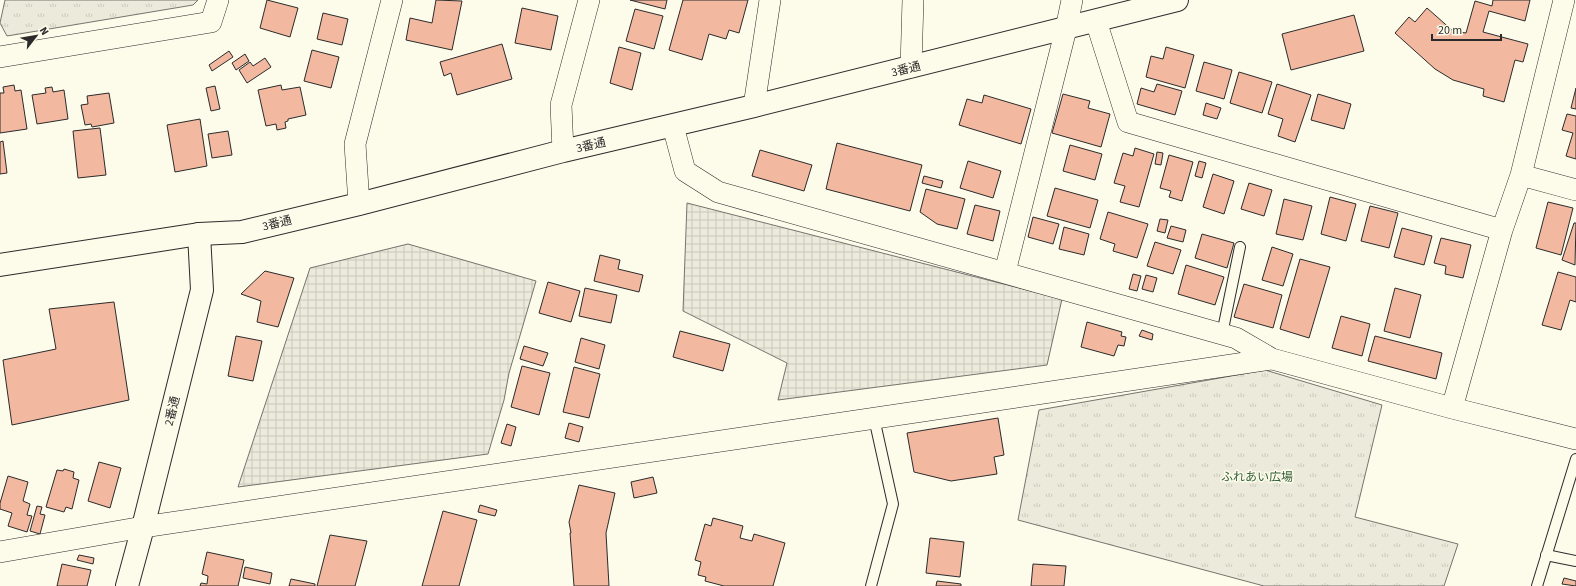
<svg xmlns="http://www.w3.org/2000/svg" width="1576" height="586" viewBox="0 0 1576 586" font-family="'Source Sans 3','Noto Sans JP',sans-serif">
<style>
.grass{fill:url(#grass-tufts);stroke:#74746e}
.plaza{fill:url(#plaza-grid);stroke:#74746e}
.building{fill:#f2b8a0;stroke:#2b2b2b}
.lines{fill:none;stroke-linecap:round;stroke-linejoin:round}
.service-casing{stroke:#2b2b2b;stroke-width:12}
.minor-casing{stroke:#2b2b2b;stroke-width:22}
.tertiary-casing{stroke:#2b2b2b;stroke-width:24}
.secondary-casing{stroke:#2b2b2b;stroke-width:24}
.service{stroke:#fdfbea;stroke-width:10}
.minor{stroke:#fdfbea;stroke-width:21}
.tertiary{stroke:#fdfbea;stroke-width:22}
.secondary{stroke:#fdfbea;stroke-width:22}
.labels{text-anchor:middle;stroke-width:3;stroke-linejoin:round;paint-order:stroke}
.street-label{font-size:12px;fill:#2b2b2b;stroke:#fdfbea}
.park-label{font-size:12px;fill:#34623c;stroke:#fdfbea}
</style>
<defs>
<pattern id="grass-tufts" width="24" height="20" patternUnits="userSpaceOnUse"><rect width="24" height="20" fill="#ecebdb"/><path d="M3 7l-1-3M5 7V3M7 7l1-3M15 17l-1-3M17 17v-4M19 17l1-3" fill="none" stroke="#cbcabc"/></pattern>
<pattern id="plaza-grid" width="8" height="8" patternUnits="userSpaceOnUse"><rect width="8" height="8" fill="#eceadb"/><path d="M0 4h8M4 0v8" fill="none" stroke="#cbc9bc"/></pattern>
</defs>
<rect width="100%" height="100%" fill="#fdfbea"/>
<path class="grass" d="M5,0H198L193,5L7,36L0,23Z
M1265,370L1382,405L1355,517L1458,544L1444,586H1264L1018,520L1039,410Z"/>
<path class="plaza" d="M687,203L1062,299L1047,365L778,400L787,363L683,311Z
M408,244L536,281L509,373L504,400L488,454L238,487L310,268Z"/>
<path class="building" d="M267,0L298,8L290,37L260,28Z
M436,0L462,1L452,50L406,40L410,18L432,23Z
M630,0H667L665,9Z
M683,0H748L739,33L729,30L726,39L709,34L702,60L669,50Z
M1493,0H1530L1525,21L1489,11L1483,32L1528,44L1523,62L1515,60L1504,102L1483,96L1484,89L1453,80L1435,69L1395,33L1409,17L1415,22L1427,8L1453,31L1466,33L1475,1L1492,6Z
M522,8L558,16L551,50L515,43Z
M635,9L663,16L654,49L626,41Z
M323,13L348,19L342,45L317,39Z
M1354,15L1364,51L1291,70L1282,34Z
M502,44L512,79L457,95L451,73L444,76L440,62Z
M619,47L641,53L632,90L610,83Z
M1166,47L1194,55L1185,88L1146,77L1151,56L1163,59Z
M312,50L339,57L331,88L304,81Z
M229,51L233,57L212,71L209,65Z
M245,54L249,61L236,70L232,63Z
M265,58L271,67L247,83L239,70L250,62L253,66Z
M1204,62L1232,70L1224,99L1196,91Z
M1239,72L1272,82L1262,113L1230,103Z
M1157,84L1182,91L1175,115L1137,104L1141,88L1154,92Z
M1277,84L1311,95L1295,142L1278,136L1283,119L1268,114Z
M14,85L15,91L21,90L27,129L0,133V93H4L3,87Z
M281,85L282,90L300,87L306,115L288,119V121L285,122L286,128L277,130L276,124L266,126L258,90Z
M215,86L220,109L211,111L206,88Z
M52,87L53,92L64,90L68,119L37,124L32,95L46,93L45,88Z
M1576,88V109L1571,108Z
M109,93L114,123L92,127L91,124L85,125L81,105L88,104L87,96Z
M1063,94L1090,101L1088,108L1110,114L1101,147L1052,133Z
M1318,94L1351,104L1344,129L1311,120Z
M984,95L1031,109L1021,144L959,125L967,99L982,103Z
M1206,103L1221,108L1217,119L1203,115Z
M1567,114L1576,116V159L1566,156L1573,133L1562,130Z
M200,119L207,166L175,172L167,125Z
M100,128L106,175L78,178L73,131Z
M228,131L232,155L212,158L208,134Z
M3,141L7,173L0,174V142Z
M837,143L922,165L910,211L826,189Z
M1070,145L1102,154L1095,180L1063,171Z
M1135,148L1154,154L1139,207L1120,202L1125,186L1114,183L1123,153L1133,156Z
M760,150L812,165L804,191L752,176Z
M1157,152L1163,153L1161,165L1155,164Z
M1169,155L1193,162L1182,201L1169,197L1171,191L1160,188Z
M968,161L1001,171L993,198L960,188Z
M1199,161L1206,163L1202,178L1195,176Z
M1213,174L1234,181L1224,214L1203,207Z
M924,176L943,181L941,188L922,183Z
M1249,183L1272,190L1264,216L1241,209Z
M1055,188L1098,200L1090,228L1047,216Z
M926,189L965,199L957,229L937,224L920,212Z
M1330,197L1356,204L1346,241L1321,234Z
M1284,199L1312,206L1303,240L1276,234Z
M1548,202L1573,208L1561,255L1536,248Z
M975,205L1000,211L993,241L967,234Z
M1370,206L1398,213L1389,248L1361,241Z
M1108,212L1148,224L1137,258L1113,251L1115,244L1100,239Z
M1033,217L1059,224L1053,244L1028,237Z
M1160,219L1168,220L1165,233L1157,231Z
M1574,223H1576L1575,265L1562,260Z
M1171,226L1186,230L1183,242L1167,238Z
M1064,227L1089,234L1084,255L1059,249Z
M1402,228L1432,236L1424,265L1394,257Z
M1202,234L1234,243L1227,268L1195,258Z
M1441,238L1471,245L1463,278L1445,274L1446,266L1434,263Z
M1155,242L1181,250L1173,274L1147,266Z
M1272,247L1293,254L1283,286L1262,280Z
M600,255L620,260L618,269L643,275L639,292L594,281Z
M1300,259L1330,267L1309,338L1280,329Z
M1186,265L1224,277L1215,305L1178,294Z
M265,271L294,278L278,327L257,322L261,301L241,294Z
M1558,272L1576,277V302L1570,300L1561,330L1542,325Z
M1133,274L1141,276L1137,291L1129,289Z
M1146,275L1157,278L1153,292L1142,289Z
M548,282L580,291L571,322L539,313Z
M1244,284L1282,295L1273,328L1234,317Z
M585,288L617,295L611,323L579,316Z
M1395,288L1421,295L1410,338L1384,331Z
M114,302L129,400L12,425L3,360L56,349L49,309Z
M1341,316L1370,324L1362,356L1332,348Z
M1087,322L1122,332L1121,336L1126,337L1124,346L1118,345L1114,356L1081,347Z
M1142,330L1153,334L1152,340L1139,336Z
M680,331L730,344L723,371L673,357Z
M236,336L262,341L253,381L228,376Z
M1375,336L1442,353L1436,379L1368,361Z
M581,338L605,345L599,369L575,362Z
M524,346L548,353L543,366L520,359Z
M522,366L550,373L539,415L511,407Z
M574,367L600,374L589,418L563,412Z
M998,418L1004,455L994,457L997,474L951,481L914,472L907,433Z
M569,423L583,427L579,442L565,438Z
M507,424L516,427L511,446L501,443Z
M99,462L121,468L110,508L88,501Z
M64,469L74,472L73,478L79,480L72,509L66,507L64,512L46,507L57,470L63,471Z
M8,476L28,482L23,501L30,504L27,515L32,516L27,532L8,526L12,513L0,509V503Z
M653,477L657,493L634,498L631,482Z
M579,485L615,493L606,533L609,586H574L570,533H571L569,522Z
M480,505L497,510L495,516L478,512Z
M37,506L42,507L40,514L45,515L40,534L30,531Z
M443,511L477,520L459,586H422Z
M713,518L743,526L740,538L752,541L754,534L785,543L773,586H724L705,581L706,577L698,575L701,562L695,560L705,524L711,526Z
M330,535L367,541L355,586H317Z
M930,538L964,542L960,577L926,573Z
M207,552L244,560L238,586H200L201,583L207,584L208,576L202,574Z
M79,555L94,558L93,564L77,560Z
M62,564L91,570L87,586H57Z
M1033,564L1066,566L1064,586H1031Z
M245,567L272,573L270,584L243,578Z
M1564,578L1576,581V586L1562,584Z
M291,579L315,584V586H289Z
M937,581L961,584V586H936Z"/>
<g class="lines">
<g class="service-casing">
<path id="service" d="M1222,334L1240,247
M1546,555L1576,561
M871,586L893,504L874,418
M1537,586L1576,459"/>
</g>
<g class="minor-casing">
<path id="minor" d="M1096,21L1128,122L1502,230
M0,57L211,22L218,0
M911,67L913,0
M754,106L770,0
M673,126L685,171L718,192L1236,338L1272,359
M563,151L561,105L589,0
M1521,175L1576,190
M359,204L355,144L392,0
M1005,272L1066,29L1072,0
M1452,408L1502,230L1521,175L1564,0
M0,552L143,527L1272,359L1452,408L1576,439"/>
</g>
<g class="tertiary-casing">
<path id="tertiary" d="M127,586L143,527L202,290L199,234"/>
</g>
<g class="secondary-casing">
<path id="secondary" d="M0,265L199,234L242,232L359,204L563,151L754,106L1177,0"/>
</g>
<use href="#service" class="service"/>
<use href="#minor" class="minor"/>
<use href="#tertiary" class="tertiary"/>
<use href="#secondary" class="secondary"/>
</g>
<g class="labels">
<g class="street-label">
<text transform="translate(906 69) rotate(-14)" y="4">3番通</text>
<text transform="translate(591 145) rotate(-13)" y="4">3番通</text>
<text transform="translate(277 223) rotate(-14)" y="4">3番通</text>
<text transform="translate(172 411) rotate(-76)" y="4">2番通</text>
</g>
<g class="park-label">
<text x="1257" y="481">ふれあい広場</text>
</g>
</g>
<g transform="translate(36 36) rotate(59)" stroke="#fdfbea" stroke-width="3" paint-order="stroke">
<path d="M0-3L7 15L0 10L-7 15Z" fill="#2b2b2b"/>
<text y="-6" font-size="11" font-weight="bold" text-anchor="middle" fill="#2b2b2b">N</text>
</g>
<path d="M1432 34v6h69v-6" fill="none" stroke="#2b2b2b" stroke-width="2"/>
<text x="1438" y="34" font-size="12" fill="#2b2b2b" stroke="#fdfbea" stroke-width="3" paint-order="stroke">20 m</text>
</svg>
